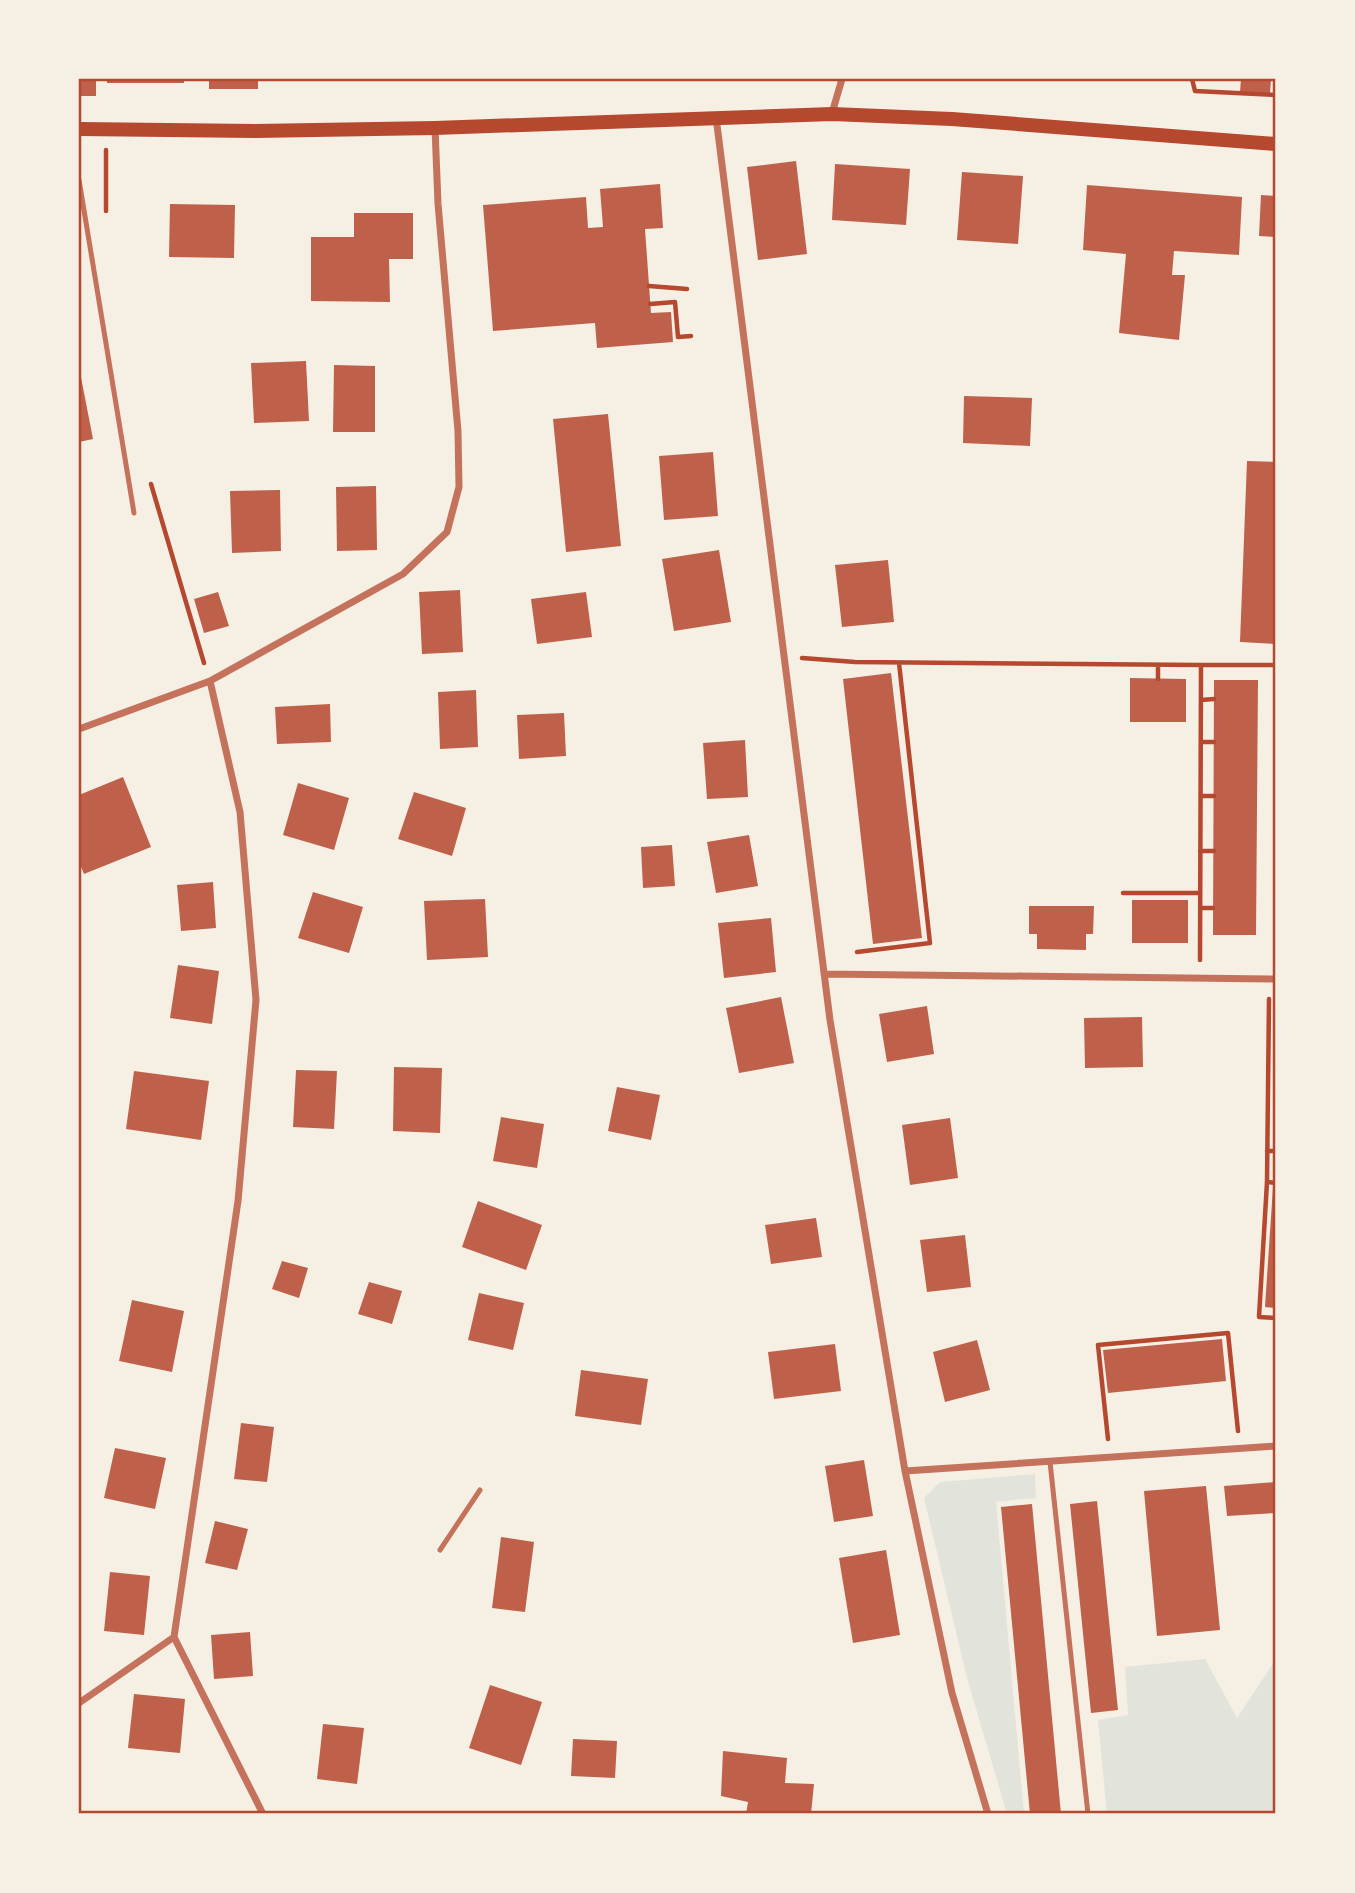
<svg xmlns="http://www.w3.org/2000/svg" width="1355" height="1893" viewBox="0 0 1355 1893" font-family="'Roboto Serif',serif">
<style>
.green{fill:#e2e4dc}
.building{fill:#bf614a}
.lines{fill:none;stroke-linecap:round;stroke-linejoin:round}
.path{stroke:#b5482f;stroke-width:4.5}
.service{stroke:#c5725c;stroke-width:5}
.minor{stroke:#c5725c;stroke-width:7}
.secondary{stroke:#b5482f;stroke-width:14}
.neatline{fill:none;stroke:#b5482f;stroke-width:2.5}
</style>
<rect width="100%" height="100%" fill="#f6efe4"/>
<path class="green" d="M1035,1474L1036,1498L996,1502L1024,1814H1007L967,1678L924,1498L940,1482Z
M1205,1659L1237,1718L1276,1659V1814H1107L1098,1720L1128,1715L1125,1667Z"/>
<path class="building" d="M79,79H96V96H79Z
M107,79H184V83H107Z
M209,79H258V89H209Z
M1241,79H1271L1270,93L1240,92Z
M796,161L807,254L758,260L747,167Z
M835,164L910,169L906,225L832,220Z
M962,172L1023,176L1018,244L957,240Z
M660,184L663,228L645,229L651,313L671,312L673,342L597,348L595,323L493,331L483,205L586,197L588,228L603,227L600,189Z
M1087,185L1242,197L1239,255L1174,251L1172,275H1185L1179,340L1119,333L1126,254L1083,250Z
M1261,195L1276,196V237L1259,236Z
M170,204L235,205L234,258L169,257Z
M354,213H413V259H389L390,302L311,301V237H354Z
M306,361L309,421L254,423L251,363Z
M334,365L375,366V432H333Z
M79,367L93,439L79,442Z
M964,396L1032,398L1030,446L963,443Z
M608,414L621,546L566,552L553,419Z
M713,452L718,516L664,520L659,456Z
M1247,461L1276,462V644L1240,642Z
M376,486L377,550L337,551L336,487Z
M280,490L281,551L232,553L230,491Z
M719,550L731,622L674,631L662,559Z
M888,560L894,622L842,627L835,565Z
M460,590L463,652L422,654L419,592Z
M218,592L229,626L204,633L194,599Z
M586,592L592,637L537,644L531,599Z
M891,673L922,938L873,944L843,679Z
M1130,678L1186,679V722H1130Z
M1214,680H1258L1256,935H1213Z
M476,690L478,747L440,749L438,692Z
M330,704L331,742L277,744L275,707Z
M564,713L566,756L519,759L517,715Z
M745,740L748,797L707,799L703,743Z
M123,777L151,847L84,874L79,862V795Z
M298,783L349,798L334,850L283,835Z
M414,792L466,808L452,856L398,839Z
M749,835L758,886L716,893L707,842Z
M672,845L675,886L643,888L641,847Z
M213,882L216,928L181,931L177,885Z
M313,892L363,907L349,953L298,938Z
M485,899L488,957L427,960L424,901Z
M1132,900H1188V943H1132Z
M1029,906H1094L1093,934H1086V950L1037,949V934H1029Z
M771,918L776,972L724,978L718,923Z
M178,965L219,971L212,1024L170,1018Z
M781,997L794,1063L739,1073L726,1008Z
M927,1006L934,1054L887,1062L879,1014Z
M1142,1017L1143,1067L1085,1068L1084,1018Z
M1274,1031H1276V1139H1273Z
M394,1067L442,1068L440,1133L393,1131Z
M296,1070L337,1071L334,1129L293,1127Z
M134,1071L209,1081L201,1140L126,1129Z
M617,1087L660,1095L651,1140L608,1131Z
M501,1117L544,1124L537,1168L493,1161Z
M950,1118L958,1178L910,1185L902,1125Z
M1273,1187H1276V1308L1265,1307Z
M478,1201L542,1225L526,1270L462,1247Z
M816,1218L822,1257L771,1264L765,1225Z
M965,1235L971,1287L927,1292L920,1240Z
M282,1261L308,1268L299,1298L272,1289Z
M369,1282L402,1291L392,1324L358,1314Z
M479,1293L524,1303L513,1350L468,1340Z
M132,1300L184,1311L172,1372L119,1361Z
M1222,1339L1226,1381L1108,1393L1103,1350Z
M977,1340L990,1390L945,1402L933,1352Z
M835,1344L841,1391L774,1399L768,1352Z
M581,1370L648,1379L641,1425L575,1416Z
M241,1423L274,1427L267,1482L234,1479Z
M115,1448L166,1458L155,1509L104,1498Z
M864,1460L873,1516L834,1522L825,1466Z
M1276,1482V1513L1227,1516L1224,1486Z
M1206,1486L1220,1630L1157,1636L1144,1491Z
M1097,1501L1118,1710L1091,1713L1070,1504Z
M1032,1504L1061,1814H1030L1001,1507Z
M215,1521L248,1529L237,1570L205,1563Z
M501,1537L534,1542L525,1612L492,1608Z
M886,1550L900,1635L853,1643L839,1558Z
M110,1572L150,1576L144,1635L104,1631Z
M250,1632L253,1676L214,1679L211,1635Z
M490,1685L542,1702L521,1765L469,1748Z
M134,1694L185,1699L180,1753L128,1748Z
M323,1724L364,1728L357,1784L317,1779Z
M573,1739L617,1741L615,1778L571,1776Z
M723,1751L787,1758L785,1783L814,1784L811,1814H746L748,1802L721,1796Z"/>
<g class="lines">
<path class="path" d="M1192,79L1195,91L1276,95
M106,150V211
M649,286L687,289
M650,304L675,302L678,337L691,336
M151,484L204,663
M802,658L855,662L1201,665L1200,960
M1201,665H1276
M1158,679V665
M1201,700L1214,699
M1201,742H1214
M1201,796H1214
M1200,851H1214
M1123,893H1200
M1200,908H1213
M857,952L930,943L899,663
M1269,999L1267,1182L1259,1317L1276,1318
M1267,1151H1276
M1267,1182L1276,1183
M1108,1439L1098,1345L1228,1333L1238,1431"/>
<path class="service" d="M79,180L134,513
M1050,1462L1088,1814
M440,1550L480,1490"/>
<path class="minor" d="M832,113L842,79
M716,117L830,1020L905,1471L952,1693L988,1814
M210,681L240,812L256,1000L238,1201L174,1637L263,1814
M79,729L210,681L403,574L447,532L459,487L458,431L438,204L435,128
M824,974L1276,979
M905,1471L1276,1446
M79,1703L174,1637"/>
<path class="secondary" d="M79,129L255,131L435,128L832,114L952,119L1276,144"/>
</g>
<rect width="1355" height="1893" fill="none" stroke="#f6efe4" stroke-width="161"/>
<rect x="80" y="80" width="1194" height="1732" class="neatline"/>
</svg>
